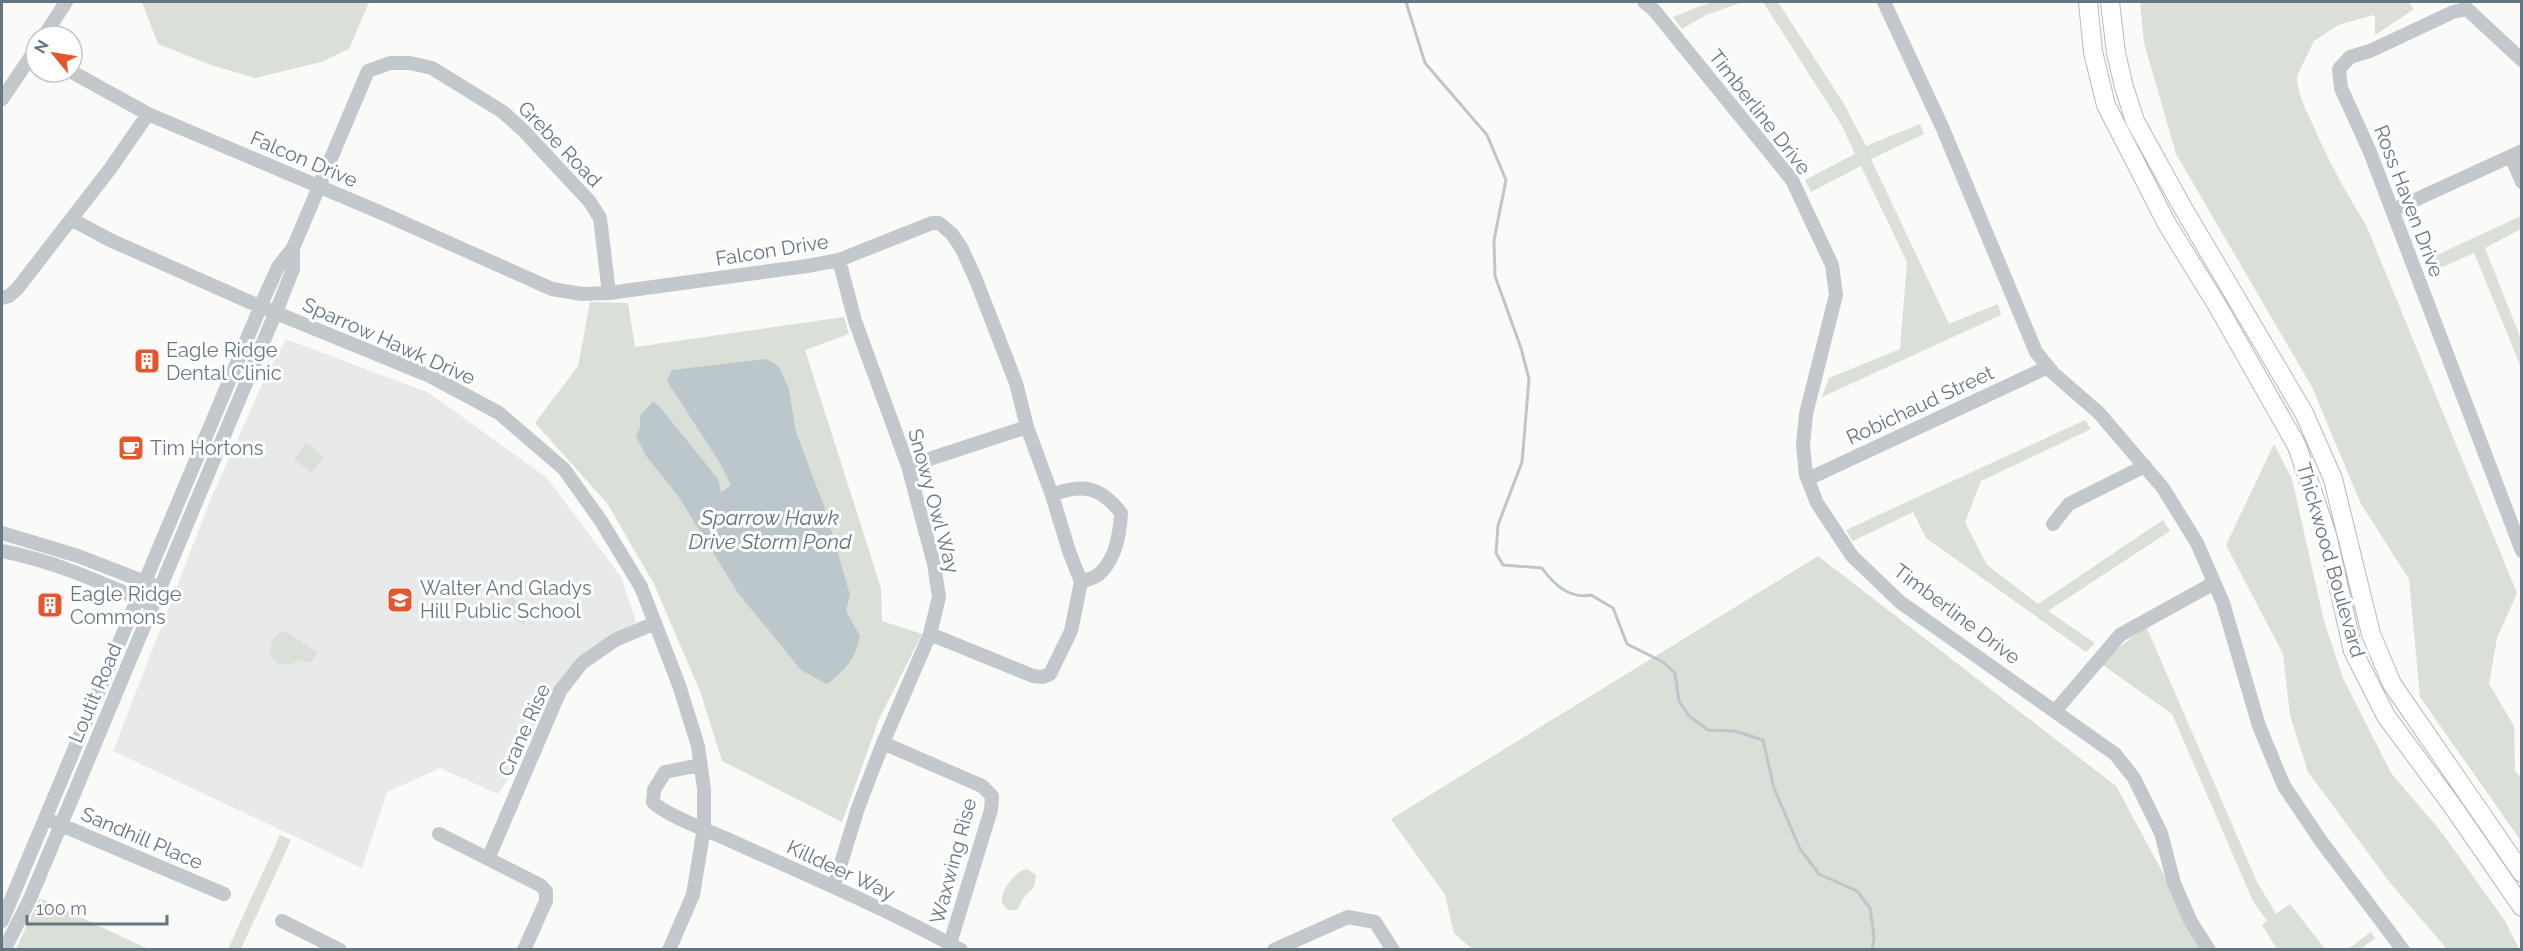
<svg xmlns="http://www.w3.org/2000/svg" width="2523" height="951" viewBox="0 0 2523 951" font-family="Raleway,sans-serif">
<style>
.built{fill:#e8e9e9}
.green{fill:#dadfd7}
.water{fill:#bbc7cb}
.lines{fill:none;stroke-linecap:round;stroke-linejoin:round}
.stream{stroke:#bbc7cb;stroke-width:3}
.major-casing{stroke:#b5babe;stroke-width:20}
.minor{stroke:#c3c8cc;stroke-width:14}
.major{stroke:#fff;stroke-width:18}
.labels{text-anchor:middle;stroke-width:6;stroke-linejoin:round;paint-order:stroke}
.street-label{font-size:20px;fill:#657683;stroke:#fff}
.poi-label{font-size:20px;fill:#657683;stroke:#fff;text-anchor:start}
.water-label{font-size:21px;font-style:italic;fill:#60757c;stroke:#fff}
</style>
<rect width="100%" height="100%" fill="#fafaf8"/>
<path class="built" d="M286,339L429,393L546,477L621,577L636,622L553,689L509,778L498,794L440,768L387,792L362,868L113,751L212,496L265,378Z"/>
<path class="green" d="M142,2H369L349,49L321,62L255,78L211,65L158,44Z
M1711,2H1743L1706,15L1682,29L1673,17Z
M1763,2H1778L1844,104L1866,146L1920,124L1924,134L1871,159L1949,324L1998,304L2001,315L1822,397L1829,378L1900,349L1907,262L1861,166L1811,192L1805,180L1855,154L1841,124Z
M2140,2H2408L2414,9L2375,35V18L2373,15L2338,25L2314,41L2297,76C2297,94 2306,109 2313,125C2329,162 2345,191 2366,225L2517,593L2497,638L2489,684L2514,726L2515,771L2521,777V841L2420,697L2409,579L2361,504L2312,387L2176,154L2144,43Z
M2521,216V229L2485,248L2521,339V367L2474,253L2429,273L2426,260Z
M590,302L628,303L635,347L844,317L849,334L805,350L881,588L882,621L922,634L879,719L842,822L722,761L700,691L654,584L607,503L535,423L578,366Z
M2085,420L2091,429L1981,481L1965,522L1987,565L2038,604L2163,520L2170,531L2048,611L2095,643L2086,652L1926,538L1913,512L1853,541L1846,530Z
M306,443L324,457L311,473L294,459Z
M2274,444L2292,479L2324,621L2343,678L2391,773L2443,834L2505,921L2519,949H2447L2391,884L2308,772L2290,715L2283,654L2226,545Z
M1818,556L2116,786L2204,949H1472L1454,933L1445,895L1391,819Z
M510,596L532,613L523,625L501,609Z
M2146,626L2257,882L2276,914L2290,904L2325,949H2277L2262,925L2267,921L2253,901L2172,714L2100,663Z
M285,631L317,652L311,663L300,660L288,665L277,663L270,655C270,643 273,635 285,631Z
M280,835L291,840L241,949H228Z
M1027,869L1036,875L1034,887L1023,899L1017,910H1008L1002,903C1000,891 1015,871 1027,869Z
M40,898L148,949H16Z
M2371,932L2375,938L2361,949H2348Z"/>
<path class="water" d="M767,359L779,367L789,389L796,432L825,509L850,595L846,611L860,636C855,659 846,670 827,684L801,670L738,593L679,497L647,457L636,437L640,428V415L653,402L659,406L718,479L721,493L731,485L720,463L667,381L672,370Z"/>
<g class="lines">
<path class="stream" d="M1406,2L1425,63L1487,135L1506,180L1494,240L1495,276L1521,348L1529,379L1522,462L1498,525L1496,553L1503,565L1542,568C1554,585 1571,599 1591,595L1613,608L1627,644L1663,662L1675,673L1679,701L1689,716L1708,730L1735,731L1763,740L1774,788L1800,849L1819,874L1857,891L1870,908L1874,937L1872,950"/>
<g class="major-casing">
<path id="major" d="M2088,2L2093,52L2106,105L2167,224L2217,305L2297,446L2327,535L2353,651L2386,716L2451,804L2522,907
M2110,2L2116,53L2124,87L2135,121L2183,208L2304,413L2333,479L2371,634L2392,684L2522,873"/>
</g>
<path class="minor" d="M1644,2L1654,10L1792,180L1832,265L1836,295L1806,414L1803,445L1806,475L1817,503L1852,556L1900,602L2115,754L2134,778L2161,833L2174,883L2191,922L2209,950
M1884,2L1943,129L2036,352L2053,373L2099,413L2163,488L2197,543L2223,603L2259,726L2284,786L2321,841L2403,950
M44,36L66,2
M2522,60L2467,9L2453,12L2370,51L2350,57L2339,69L2341,88L2370,152L2522,551
M72,72L148,114L384,214L552,289L582,294L609,293L807,266L839,260L932,223H939L952,234L962,249L976,280L1016,383L1027,427L1052,495L1069,551L1081,582L1071,631L1050,674L1043,677L1033,676L930,634
M2,99L36,49
M2511,156L2522,182
M2393,210L2522,151
M71,219L110,240L252,303L430,376L499,413L564,469L601,521L641,587L679,685L698,746L704,789V828L693,895L669,950
M2,298L9,296L17,289L110,169L148,114
M908,466L1027,427
M1808,479L2048,367
M1052,495C1083,483 1101,487 1121,513C1120,534 1116,560 1098,575C1094,578 1086,580 1081,582
M2053,524L2069,504L2145,466
M2,533L78,556L153,585
M2,551C51,560 100,582 146,602
M2056,710L2120,635L2214,583
M883,743L982,786L992,796L991,810L948,950
M700,765L665,772L654,790L653,802C665,815 709,831 727,839C806,875 885,908 961,950
M54,822L224,894
M439,834L540,885L546,891V901L524,950
M488,859L560,691L582,663L615,640L655,623
M834,886L858,808L883,743L930,634L939,597L934,564L908,466L855,321L839,260
M2,921L265,296L278,267L293,248L368,71L390,63H410L432,68L503,112L523,130L590,202L600,218L609,293
M282,921L340,950
M4,950L29,901L280,302L293,269V248
M1274,950L1348,917L1375,922L1393,950"/>
<use href="#major" class="major"/>
</g>
<defs>
<g id="building-square" transform="scale(1.35)"><rect x="-9" y="-9" width="18" height="18" rx="4" fill="#e4572e" stroke="#fff"/><path d="M-4-6H4V6H1V3H-1V6H-4ZM-2.5-4.3h1.7v1.8h-1.7ZM.8-4.3h1.7v1.8H.8ZM-2.5-1h1.7V.8h-1.7ZM.8-1h1.7V.8H.8Z" fill="#fff"/></g>
<g id="cafe-square" transform="scale(1.35)"><rect x="-9" y="-9" width="18" height="18" rx="4" fill="#e4572e" stroke="#fff"/><path d="M-5.5-4.5H6V0H3Q3 3.5 0 3.5H-2.5Q-5.5 3.5-5.5 0ZM3-3.2v2h1.7v-2ZM-6 4.5H4V6H-6Z" fill="#fff"/></g>
<g id="school-square" transform="scale(1.35)"><rect x="-9" y="-9" width="18" height="18" rx="4" fill="#e4572e" stroke="#fff"/><path d="M0-5L7-2L0 1L-7-2ZM-4 1L0 2.5L4 1V4Q0 6-4 4Z" fill="#fff"/></g>
</defs>
<g fill-rule="evenodd">
<use href="#building-square" x="147" y="361"/>
<use href="#cafe-square" x="131" y="448"/>
<use href="#school-square" x="400" y="600"/>
<use href="#building-square" x="50" y="605"/>
</g>
<g class="labels">
<g class="street-label">
<text transform="translate(1760 112) rotate(52)" y="7">Timberline Drive</text>
<text transform="translate(560 144) rotate(46)" y="7">Grebe Road</text>
<text transform="translate(304 159) rotate(23)" y="7">Falcon Drive</text>
<text transform="translate(2409 201) rotate(69)" y="7">Ross Haven Drive</text>
<text transform="translate(772 250) rotate(-9)" y="7">Falcon Drive</text>
<text transform="translate(389 341) rotate(24)" y="7">Sparrow Hawk Drive</text>
<text transform="translate(1920 405) rotate(-25)" y="7">Robichaud Street</text>
<text transform="translate(934 501) rotate(75)" y="7">Snowy Owl Way</text>
<text transform="translate(2331 560) rotate(74)" y="7">Thickwood Boulevard</text>
<text transform="translate(1957 614) rotate(37)" y="7">Timberline Drive</text>
<text transform="translate(95 693) rotate(-67)" y="7">Loutit Road</text>
<text transform="translate(524 730) rotate(-66)" y="7">Crane Rise</text>
<text transform="translate(142 838) rotate(23)" y="7">Sandhill Place</text>
<text transform="translate(953 861) rotate(-75)" y="7">Waxwing Rise</text>
<text transform="translate(841 870) rotate(25)" y="7">Killdeer Way</text>
</g>
<g class="poi-label">
<text x="166" y="357">Eagle Ridge<tspan x="166" dy="23">Dental Clinic</tspan></text>
<text x="150" y="455">Tim Hortons</text>
<text x="420" y="595">Walter And Gladys<tspan x="420" dy="23">Hill Public School</tspan></text>
<text x="70" y="601">Eagle Ridge<tspan x="70" dy="23">Commons</tspan></text>
</g>
<g class="water-label">
<text x="770" y="525">Sparrow Hawk<tspan x="770" dy="24">Drive Storm Pond</tspan></text>
</g>
</g>
<rect width="2523" height="951" fill="none" stroke="#657683" stroke-width="6"/>
<g transform="translate(54 54) rotate(300)"><circle r="28" fill="#ffffff" stroke="#c1c8cd" stroke-width="1.5"/>
<path d="M0-4.5L10 22L0 15L-10 22Z" fill="#e4572e"/>
<text y="-9" font-size="16" font-weight="bold" text-anchor="middle" fill="#657683">N</text>
</g>
<path d="M27 915v9h140v-9" fill="none" stroke="#657683" stroke-width="3"/>
<text x="36" y="915" font-size="18" fill="#657683" stroke="#ffffff" stroke-width="4.5" paint-order="stroke">100 m</text>
</svg>
